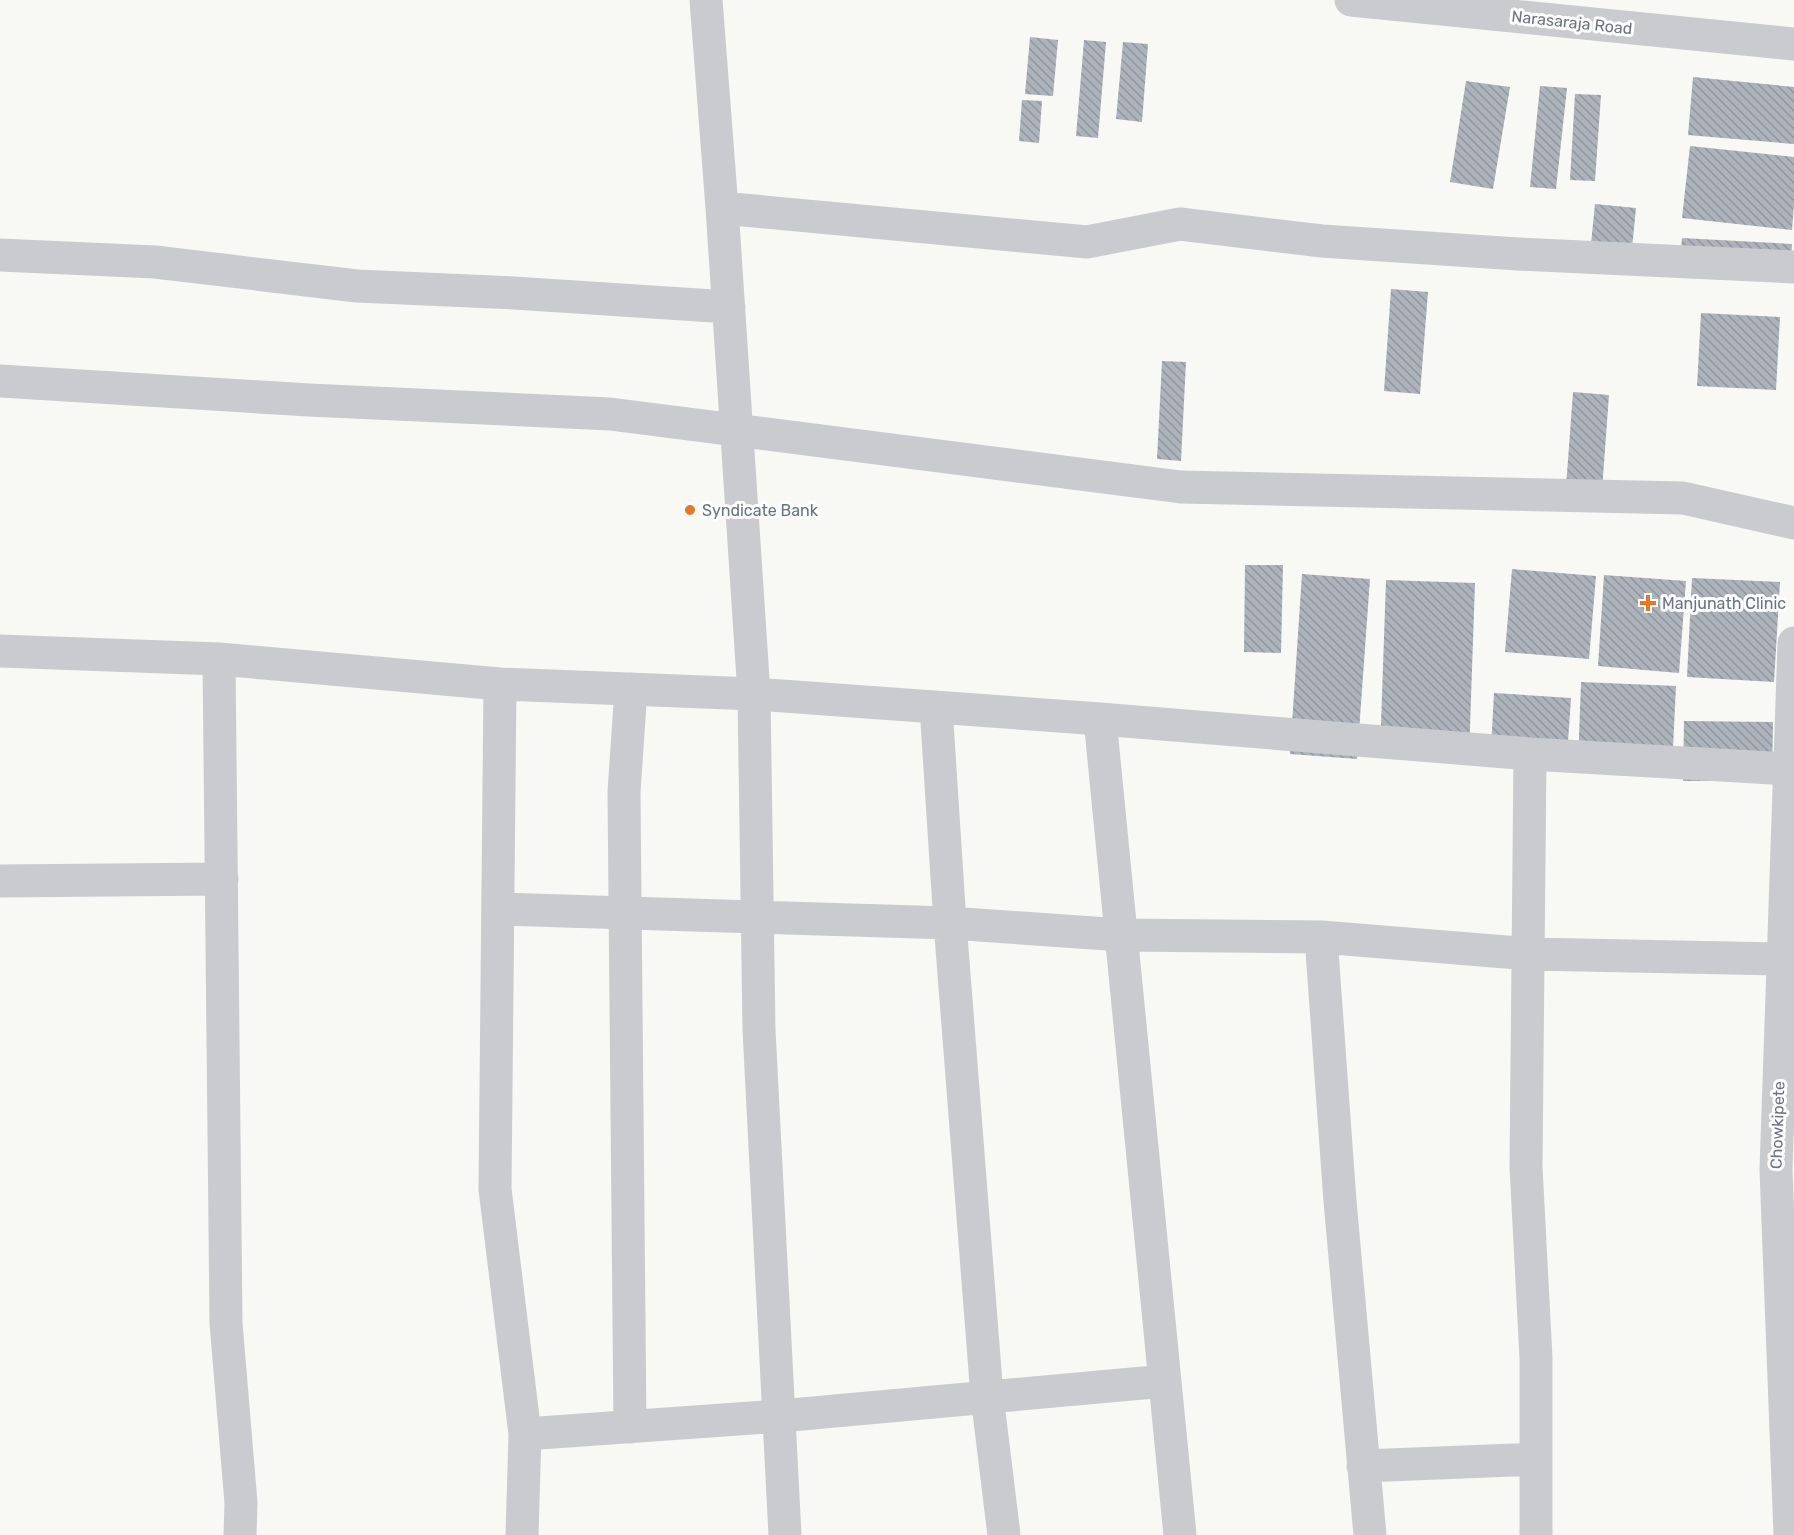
<svg xmlns="http://www.w3.org/2000/svg" width="1794" height="1535" viewBox="0 0 1794 1535" font-family="Rubik,sans-serif">
<style>
.building{fill:url(#building-back-hatch)}
.lines{fill:none;stroke-linecap:round;stroke-linejoin:round}
.minor{stroke:#c9cbcf;stroke-width:33}
.tertiary{stroke:#c9cbcf;stroke-width:33}
.poi-dot{fill:#e67628;stroke:#fff;stroke-width:2}
.labels{text-anchor:middle;stroke-width:6;stroke-linejoin:round;paint-order:stroke}
.street-label{font-size:16px;fill:#677387;stroke:#fff}
.poi-label{font-size:16px;fill:#677387;stroke:#fff;text-anchor:start}
</style>
<defs>
<pattern id="building-back-hatch" width="6" height="6" patternUnits="userSpaceOnUse" patternTransform="scale(1.5)"><rect width="6" height="6" fill="#adb3bb"/><path d="M-1 5l2 2M0 0l6 6M5-1l2 2" fill="none" stroke="#91969e"/></pattern>
</defs>
<rect width="100%" height="100%" fill="#f8f8f5"/>
<path class="building" d="M1030,37L1058,40L1053,96L1025,94Z
M1084,40L1106,42L1098,138L1076,136Z
M1123,42L1148,44L1142,122L1116,119Z
M1693,77L1794,87V144L1688,135Z
M1466,81L1510,87L1493,189L1450,182Z
M1540,86L1567,88L1556,189L1530,187Z
M1575,94L1601,95L1595,181L1570,180Z
M1022,100L1042,101L1039,143L1019,141Z
M1690,146L1794,157V204L1792,230L1682,218Z
M1595,204L1636,208L1630,268L1589,264Z
M1682,238L1792,244L1790,279L1679,272Z
M1391,289L1428,292L1420,394L1384,391Z
M1701,313L1780,317L1776,390L1697,386Z
M1162,361L1186,362L1181,461L1157,459Z
M1573,392L1609,395L1602,490L1566,487Z
M1245,565H1283L1281,653L1244,652Z
M1512,569L1596,576L1589,659L1505,652Z
M1302,574L1370,579L1357,759L1290,754Z
M1604,575L1686,581L1679,673L1598,666Z
M1692,578L1780,582L1774,682L1687,677Z
M1386,580L1475,583L1469,756L1380,753Z
M1581,682L1676,686L1672,769L1578,765Z
M1494,693L1571,698L1566,771L1490,766Z
M1684,721L1773,722L1772,781H1683Z"/>
<g class="lines">
<path class="minor" d="M1351,0L1794,44
M722,208L1087,242L1180,224L1322,241L1518,254L1794,267
M0,255L155,262L357,286L514,293L729,307
M0,381L309,400L610,414L1181,487L1683,498L1794,523
M0,651L219,659
M500,684L495,1189L525,1434
M936,707L950,923L987,1396L1004,1535
M1100,719L1180,1535
M1530,754L1526,1167L1536,1358V1535
M0,881L222,879
M499,909L950,923L1122,935L1321,937L1340,1201L1370,1535
M1321,937L1530,954L1783,959
M630,1427L624,792L631,689
M1363,1466L1536,1459
M240,1535L241,1503L226,1323L219,659L500,684L754,694L722,208L706,0
M522,1535L525,1434L780,1416L1165,1381
M785,1535L759,1030L754,694L1100,719L1530,754L1790,769"/>
<path class="tertiary" d="M1790,1535L1776,1170L1794,643"/>
</g>
<g class="poi-dot">
<circle cx="690" cy="510" r="6"/>
<path d="M1645 594h6v6h6v6h-6v6h-6v-6h-6v-6h6z"/>
</g>
<g class="labels">
<g class="street-label">
<text transform="translate(1572 22) rotate(6)" y="6">Narasaraja Road</text>
<text transform="translate(1777 1125) rotate(-88)" y="6">Chowkipete</text>
</g>
<g class="poi-label">
<text x="702" y="516">Syndicate Bank</text>
<text x="1662" y="609">Manjunath Clinic</text>
</g>
</g>
</svg>
